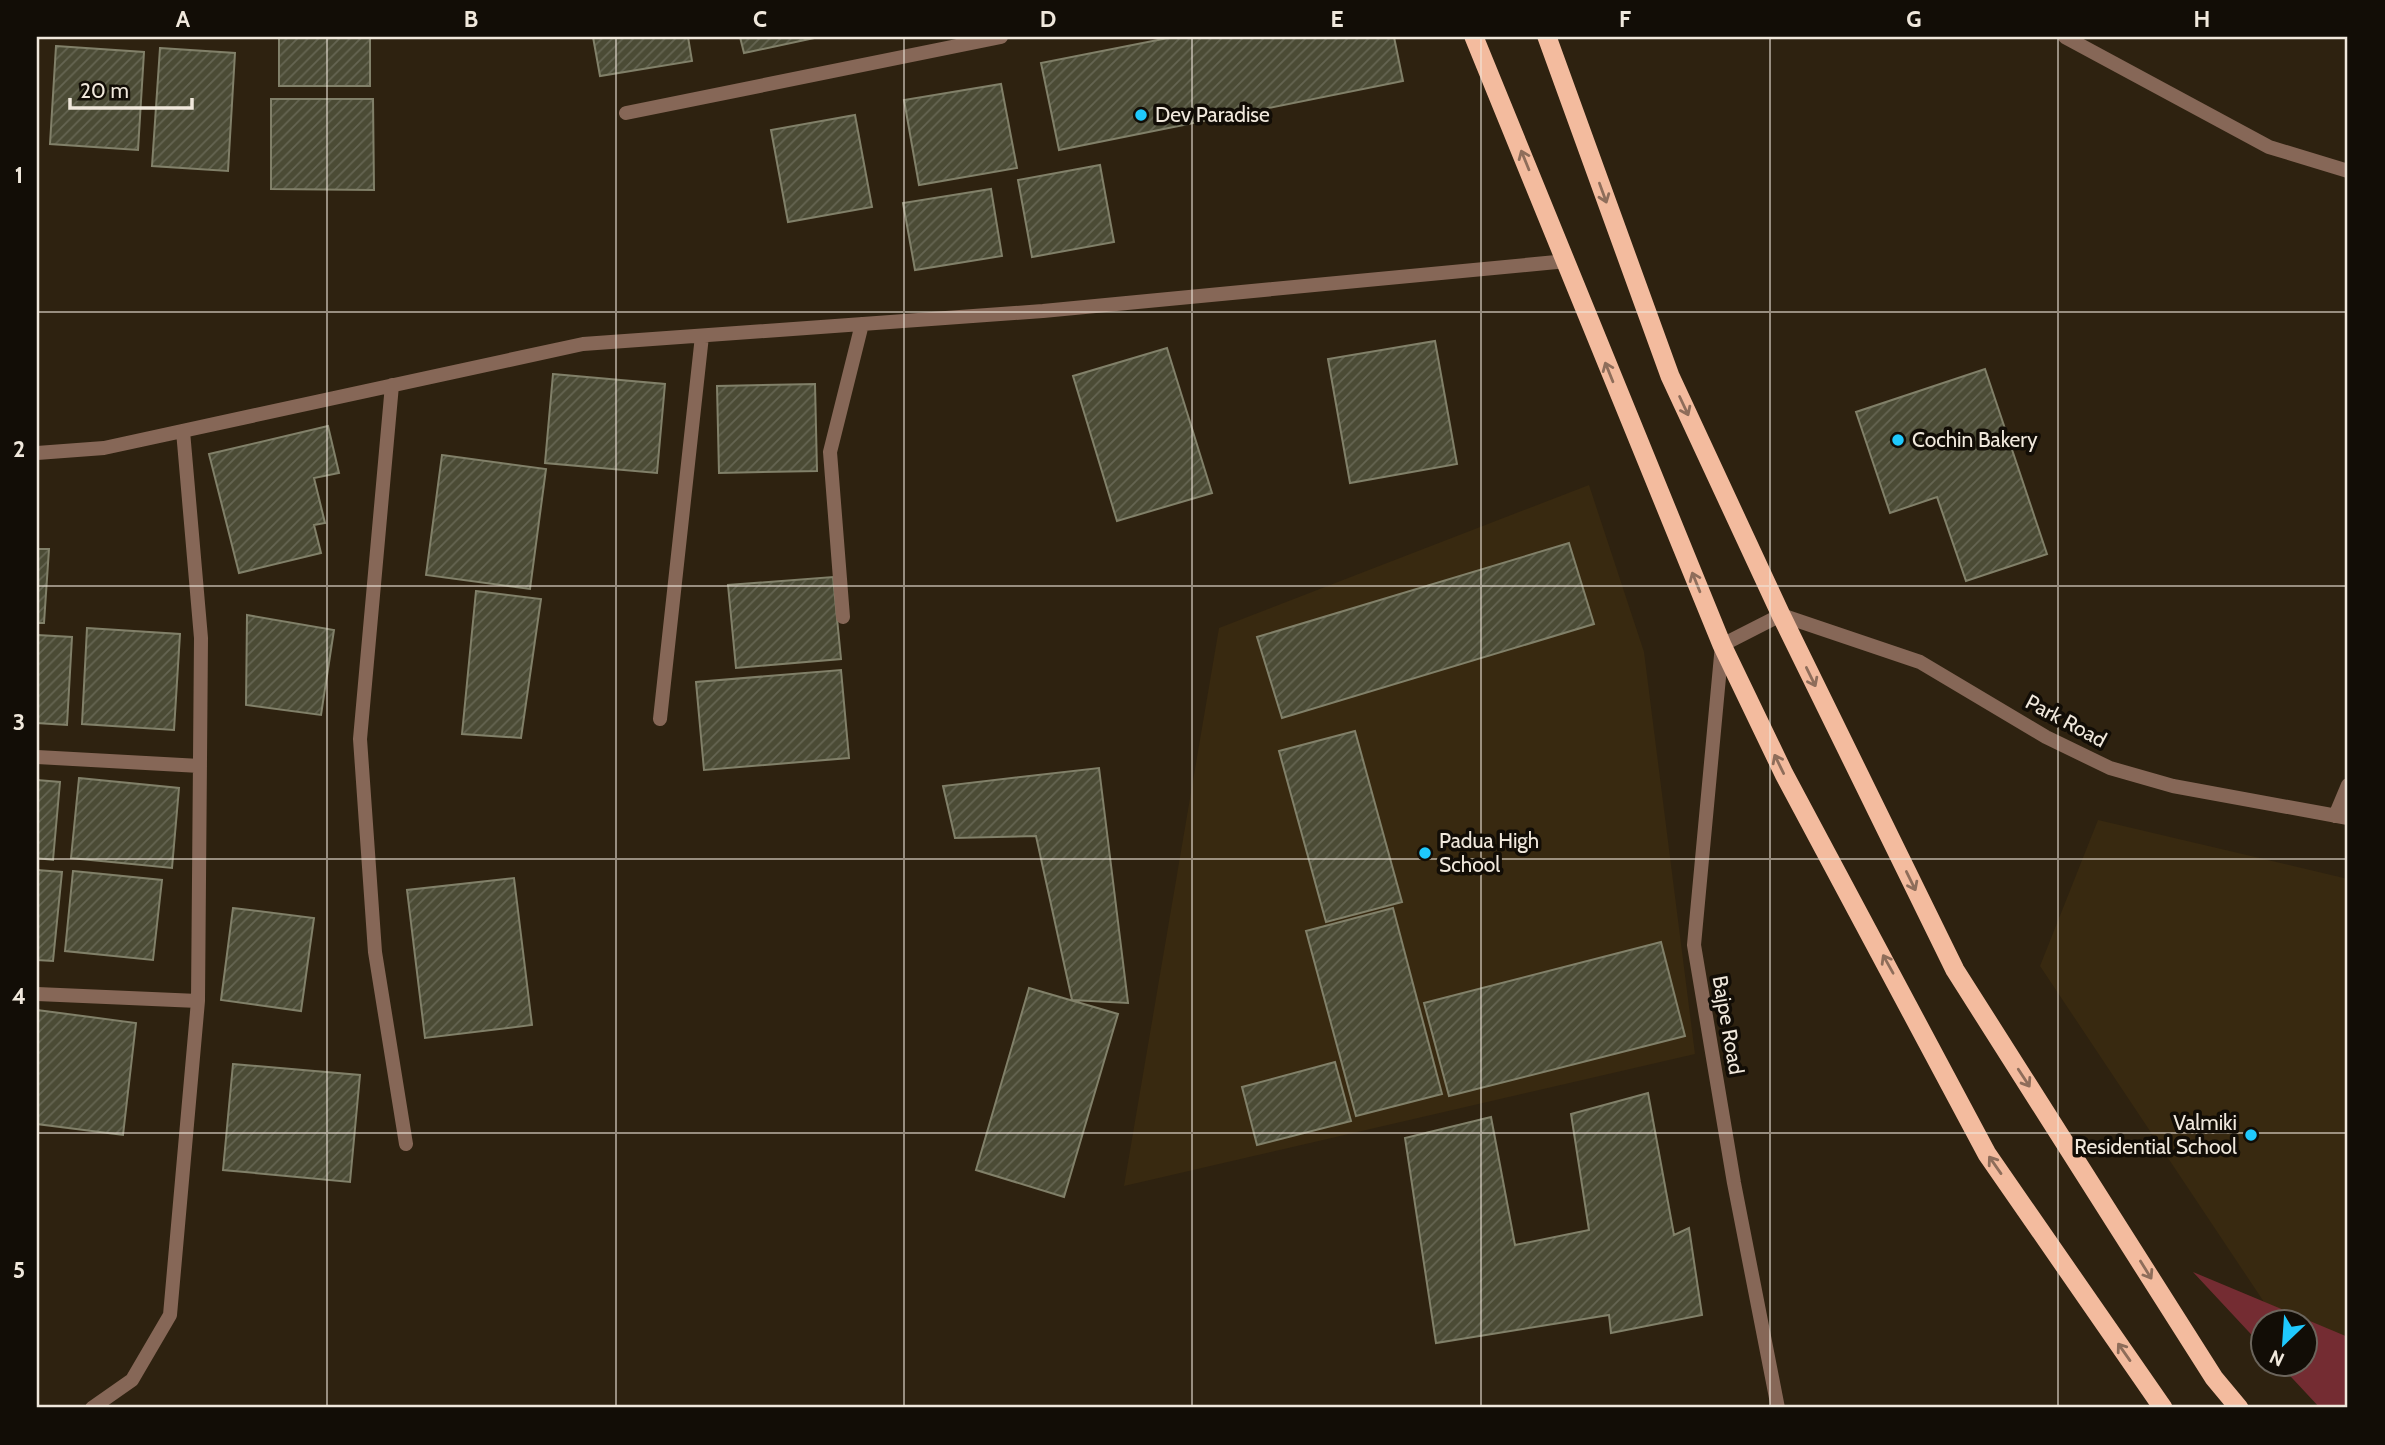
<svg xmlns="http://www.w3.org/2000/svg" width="2385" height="1445" viewBox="0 0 2385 1445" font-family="Cabin,sans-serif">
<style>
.built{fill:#382910}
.grass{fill:#742c32}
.building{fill:url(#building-hatch);stroke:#818069;stroke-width:2}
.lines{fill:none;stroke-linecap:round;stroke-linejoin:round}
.minor{stroke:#866757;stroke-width:14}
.tertiary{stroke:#866757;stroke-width:14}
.trunk{stroke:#f3bb9e;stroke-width:19}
.oneway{stroke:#8e6d5a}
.grid{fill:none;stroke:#f0e8dc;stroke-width:2;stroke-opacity:0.55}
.poi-dot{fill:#1fc9fd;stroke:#120d06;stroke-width:2.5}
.labels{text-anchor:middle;stroke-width:7;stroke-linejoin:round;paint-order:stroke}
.poi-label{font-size:21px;fill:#f0e8dc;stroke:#120d06;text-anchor:start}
.street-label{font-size:21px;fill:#f0e8dc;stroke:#120d06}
.neatline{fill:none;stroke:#f0e8dc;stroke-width:2.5}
.grid-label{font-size:23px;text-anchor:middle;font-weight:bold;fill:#f0e8dc}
</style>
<defs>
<pattern id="building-hatch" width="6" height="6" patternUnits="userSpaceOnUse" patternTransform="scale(1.75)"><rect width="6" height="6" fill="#4b4b35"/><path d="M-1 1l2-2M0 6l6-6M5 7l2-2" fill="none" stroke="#656552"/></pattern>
</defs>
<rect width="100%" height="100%" fill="#2e2210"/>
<path class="built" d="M1589,485L1644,652L1695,1054L1124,1186L1219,628Z
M2098,820L2348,879V1338L2266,1305L2040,966Z"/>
<path class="grass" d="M2193,1272L2348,1337V1408H2320L2280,1365L2304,1364V1322H2262V1346Z"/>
<path class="building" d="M279,37H370V86H279Z
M593,37H688L692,61L600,76Z
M740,37H819L744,53Z
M1173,37H1394L1403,81L1059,150L1041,63Z
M56,46L144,52L138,150L50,144Z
M160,48L235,53L228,171L152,166Z
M1001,84L1017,168L919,185L904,100Z
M271,99H373L374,190L271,189Z
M855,115L872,207L788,222L771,130Z
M1100,165L1114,242L1032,257L1018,180Z
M991,189L1002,256L915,270L903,203Z
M1435,341L1457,464L1350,483L1328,359Z
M1167,348L1212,493L1117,521L1073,376Z
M1985,369L2047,554L1966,581L1937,497L1890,513L1856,412Z
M553,374L665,384L657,473L545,463Z
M815,384L817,471L719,473L717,386Z
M328,426L339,473L314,478L325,523L314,525L321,553L239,573L209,454Z
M442,455L546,469L530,589L426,575Z
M1569,543L1594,624L1282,718L1257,637Z
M37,549H49L44,623H37Z
M833,577L841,659L736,668L728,585Z
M476,591L541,599L521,738L462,734Z
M247,615L334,630L321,715L246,705Z
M87,628L180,634L174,730L82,724Z
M37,635L72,637L67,725L37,723Z
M841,670L849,758L704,770L696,682Z
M1355,731L1402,902L1326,922L1279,751Z
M1099,768L1128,1003L1072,1000L1036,836L955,838L943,786Z
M79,778L179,788L172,868L71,858Z
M37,780L60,782L53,860L37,858Z
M37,870L62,872L53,961L37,960Z
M73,871L162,880L153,960L65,951Z
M514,878L532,1025L425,1038L407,890Z
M233,908L314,918L301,1011L221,1000Z
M1393,908L1442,1094L1356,1116L1306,931Z
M1661,942L1685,1036L1449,1096L1424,1003Z
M1029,988L1118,1014L1064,1197L976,1170Z
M37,1010L136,1023L123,1135L37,1124Z
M1335,1062L1351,1121L1257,1145L1242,1087Z
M233,1064L360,1075L350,1182L223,1170Z
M1648,1093L1674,1235L1689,1228L1702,1315L1611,1333L1609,1315L1436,1343L1405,1138L1491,1117L1515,1245L1589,1230L1571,1114Z"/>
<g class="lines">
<path class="minor" d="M2065,37L2269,147L2348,171
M626,113L1001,37
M392,385L360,739L375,952L406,1144
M37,453L104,448L583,344L1043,311L1567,261
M1781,615L1920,662L2046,737L2110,768L2173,786L2348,818
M843,617L830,452L862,324
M660,719L702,336
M37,757L200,766
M2335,816L2348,785
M37,994L198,1001
M92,1408L132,1380L170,1315L198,1001L201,638L183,431"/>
<path class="tertiary" d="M1778,1408L1734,1183L1694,945L1722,645L1781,615"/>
<path class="trunk" d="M1474,37L1722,645L1784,774L1987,1154L2163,1408
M1547,37L1670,376L1781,615L1955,970L2214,1378L2239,1408"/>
</g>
<defs><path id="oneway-shaft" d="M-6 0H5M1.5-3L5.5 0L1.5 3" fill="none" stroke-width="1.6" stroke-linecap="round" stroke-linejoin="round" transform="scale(1.75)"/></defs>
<g class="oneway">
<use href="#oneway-shaft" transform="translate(1525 160) rotate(-112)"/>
<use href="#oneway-shaft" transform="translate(1603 193) rotate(70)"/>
<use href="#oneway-shaft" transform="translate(1609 372) rotate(-112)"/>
<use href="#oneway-shaft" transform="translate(1684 406) rotate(65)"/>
<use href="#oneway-shaft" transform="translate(1696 582) rotate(-112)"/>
<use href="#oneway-shaft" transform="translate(1811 677) rotate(64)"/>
<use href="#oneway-shaft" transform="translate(1779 764) rotate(-116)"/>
<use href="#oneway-shaft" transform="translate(1911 881) rotate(64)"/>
<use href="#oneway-shaft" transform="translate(1888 964) rotate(-119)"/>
<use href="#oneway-shaft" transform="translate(2024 1078) rotate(57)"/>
<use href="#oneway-shaft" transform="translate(1995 1165) rotate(-125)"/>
<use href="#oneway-shaft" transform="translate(2146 1270) rotate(58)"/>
<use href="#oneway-shaft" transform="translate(2124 1352) rotate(-125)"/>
</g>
<path class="grid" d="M327,37V1408M616,37V1408M904,37V1408M1192,37V1408M1481,37V1408M1770,37V1408M2058,37V1408M37,312H2348M37,586H2348M37,859H2348M37,1133H2348"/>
<g class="poi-dot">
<circle cx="1141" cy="115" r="7"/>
<circle cx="1898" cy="440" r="7"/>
<circle cx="1425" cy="853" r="7"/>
<circle cx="2251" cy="1135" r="7"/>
</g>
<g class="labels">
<g class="poi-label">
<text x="1155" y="122">Dev Paradise</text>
<text x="1912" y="447">Cochin Bakery</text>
<text x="1439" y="848">Padua High<tspan x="1439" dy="24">School</tspan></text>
<text x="2237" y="1130" text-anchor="end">Valmiki<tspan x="2237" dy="24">Residential School</tspan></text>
</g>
<g class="street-label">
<text transform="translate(2066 721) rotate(28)" y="7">Park Road</text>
<text transform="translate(1728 1025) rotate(80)" y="7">Bajpe Road</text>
</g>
</g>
<rect width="2385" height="1445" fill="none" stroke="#120d06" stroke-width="77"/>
<g transform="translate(2284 1343) rotate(205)"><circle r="33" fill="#120d06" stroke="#6b655c" stroke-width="2"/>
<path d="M0-5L12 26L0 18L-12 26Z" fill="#1fc9fd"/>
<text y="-10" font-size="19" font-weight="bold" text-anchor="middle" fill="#f0e8dc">N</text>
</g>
<path d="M70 98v10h122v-10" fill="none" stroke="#f0e8dc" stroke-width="3.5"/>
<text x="80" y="98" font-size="21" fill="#f0e8dc" stroke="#120d06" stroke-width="5" paint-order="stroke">20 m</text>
<rect x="38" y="38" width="2308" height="1368" class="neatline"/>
<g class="grid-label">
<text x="183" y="27">A</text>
<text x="471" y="27">B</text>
<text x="760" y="27">C</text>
<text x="1048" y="27">D</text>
<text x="1337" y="27">E</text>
<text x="1625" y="27">F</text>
<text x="1914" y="27">G</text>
<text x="2202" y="27">H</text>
<text x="19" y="183">1</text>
<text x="19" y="457">2</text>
<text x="19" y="730">3</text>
<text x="19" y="1004">4</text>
<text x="19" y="1278">5</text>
</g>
</svg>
